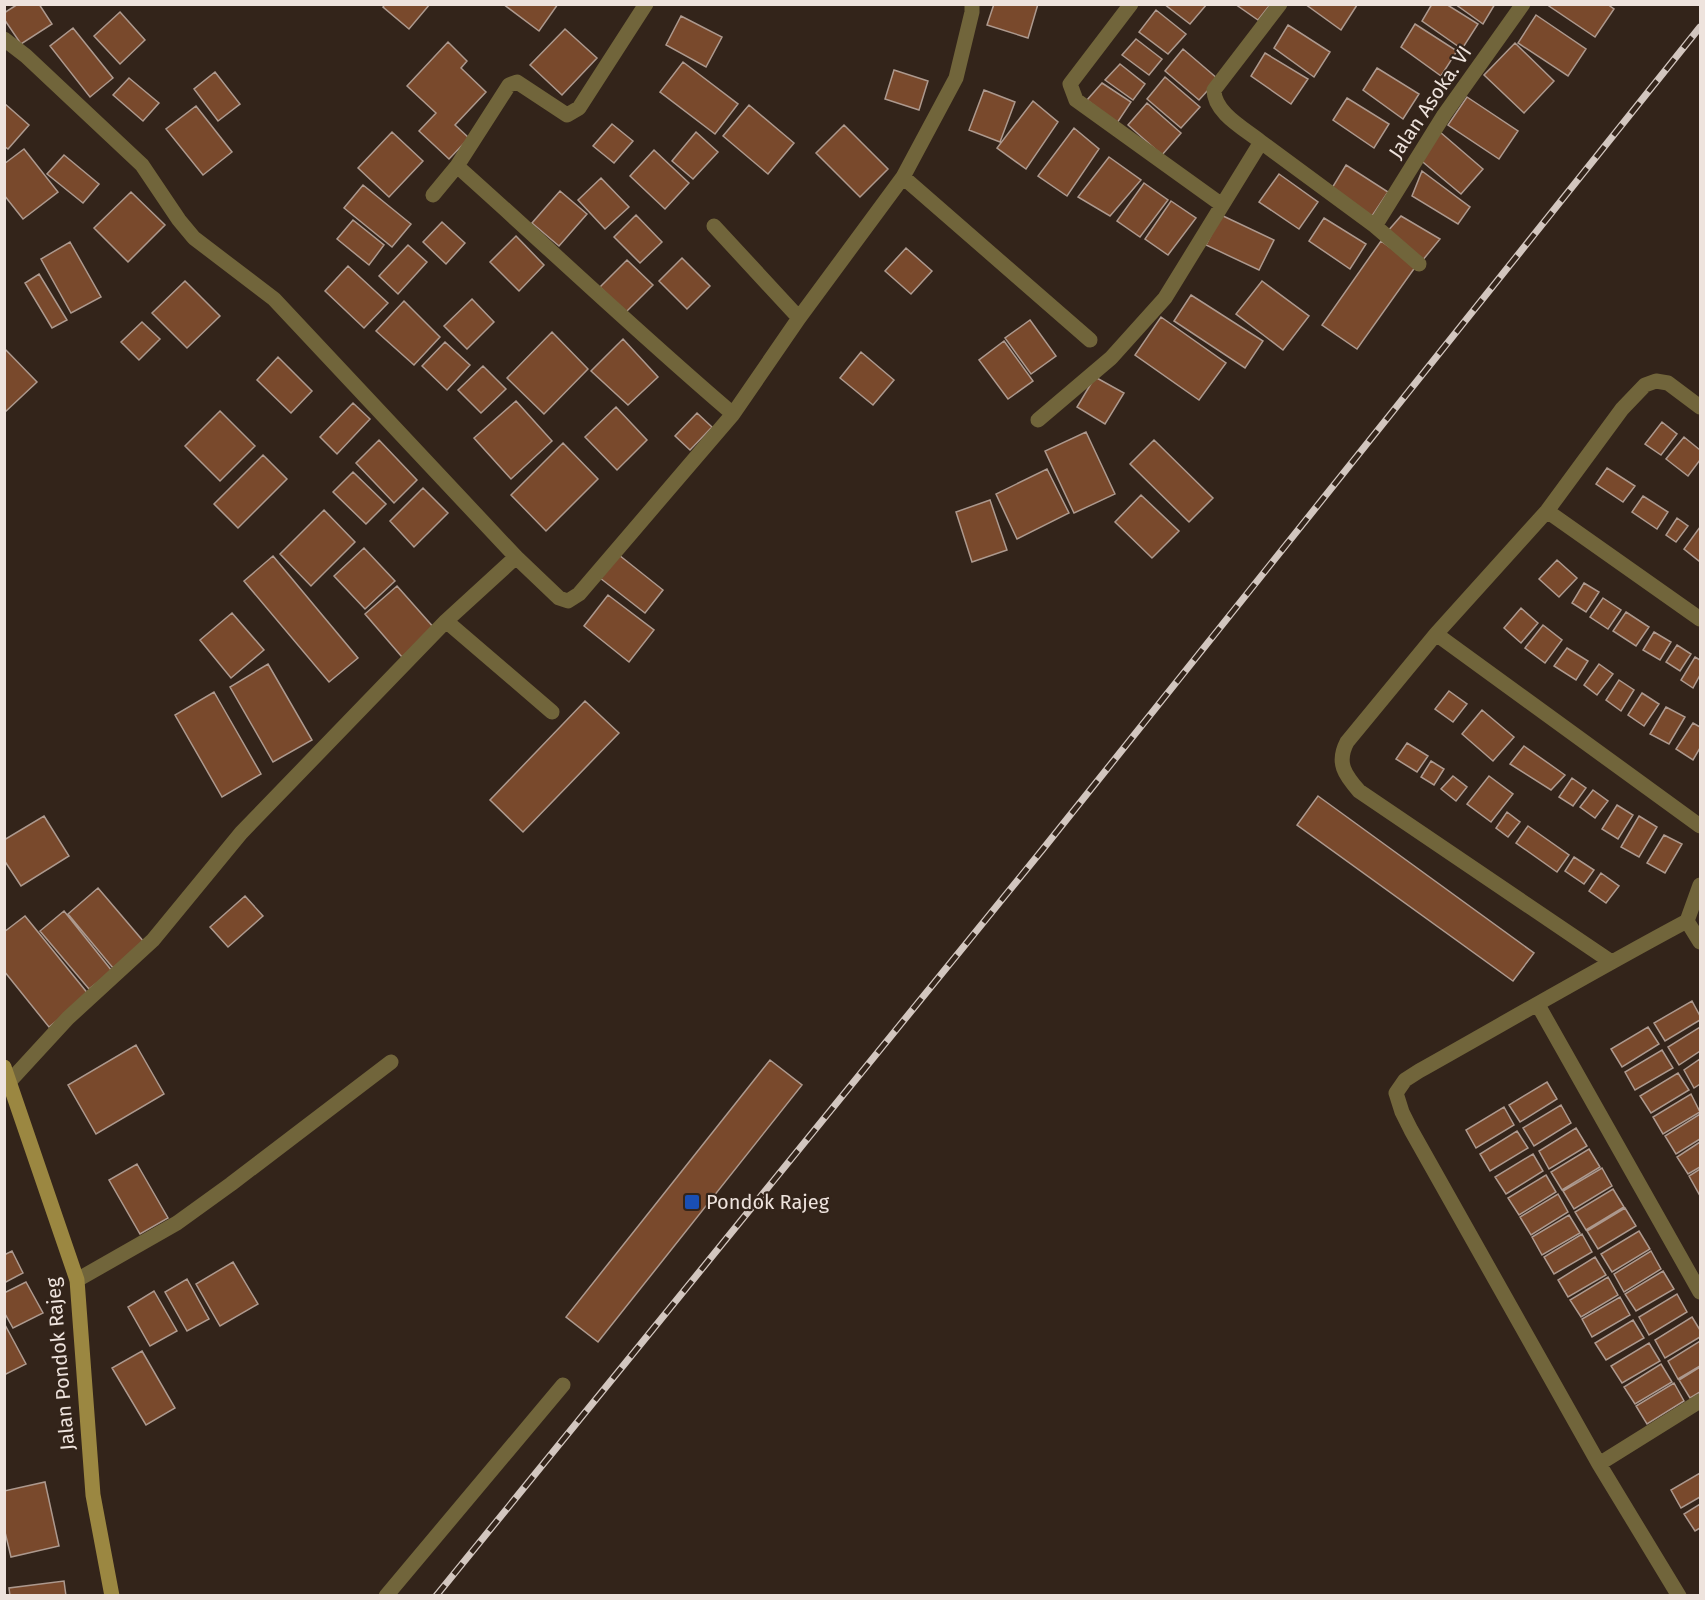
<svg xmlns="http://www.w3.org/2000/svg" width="1705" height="1600" viewBox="0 0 1705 1600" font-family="'Fira Sans',sans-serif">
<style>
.building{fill:#79492c;stroke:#ad998e;stroke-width:1.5}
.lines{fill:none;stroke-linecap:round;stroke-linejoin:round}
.service{stroke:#71653b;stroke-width:15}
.minor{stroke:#71653b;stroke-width:15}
.secondary{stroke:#9b8741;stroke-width:15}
.rail-casing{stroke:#d2c6bf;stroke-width:7}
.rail{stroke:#33241a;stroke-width:4.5;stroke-dasharray:14;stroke-linecap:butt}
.transit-dot{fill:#1a4fb4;stroke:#33241a;stroke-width:2}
.labels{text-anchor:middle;stroke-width:4.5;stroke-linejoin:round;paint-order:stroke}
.street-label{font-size:20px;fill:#eee3dd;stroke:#33241a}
.poi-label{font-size:20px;fill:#eee3dd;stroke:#33241a;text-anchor:start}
</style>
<rect width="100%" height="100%" fill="#33241a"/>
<path class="building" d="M18,4H39L52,24L21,44L4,19V13Z
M385,4H430L409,29L383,7Z
M503,4H558L539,31Z
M994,4H1038L1028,38L987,25Z
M1164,4H1207L1190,24Z
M1235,4H1267L1269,6L1258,20Z
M1305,4H1356L1357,5L1341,30Z
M1432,4H1446L1478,24L1462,49L1422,21Z
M1455,4H1495L1483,24Z
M1546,4H1607L1614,9L1595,37Z
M1156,10L1186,34L1168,54L1139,32Z
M120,12L145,40L120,64L94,36Z
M1536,15L1586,49L1568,76L1518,43Z
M681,16L722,37L706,67L666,45Z
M1415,24L1457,51L1441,76L1401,47Z
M1288,25L1330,52L1314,77L1274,48Z
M73,28L113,78L90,97L50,46Z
M565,29L597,58L562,95L530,65Z
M1136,39L1162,59L1149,75L1122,55Z
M448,42L467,61L461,68L486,92L455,125L469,138L449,159L419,131L436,113L407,86Z
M1515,43L1554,81L1524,113L1484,75Z
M1183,49L1218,79L1199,100L1165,71Z
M1265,53L1308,79L1291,104L1251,76Z
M683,62L738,104L715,134L660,92Z
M1120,64L1145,84L1133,100L1105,80Z
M1377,68L1419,94L1403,119L1363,90Z
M894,70L928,81L919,110L885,99Z
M215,72L240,104L218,121L194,89Z
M1165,77L1200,107L1181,128L1147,99Z
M129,78L159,103L143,121L113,95Z
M1102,83L1131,102L1117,123L1087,100Z
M984,90L1015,102L1000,142L969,130Z
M1467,97L1518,131L1499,159L1448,125Z
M1347,98L1389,124L1374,148L1333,120Z
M1033,101L1058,122L1026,169L997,148Z
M4,103L29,125L8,149L4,146Z
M1147,103L1181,133L1162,155L1128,125Z
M749,105L794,143L768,174L723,136Z
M196,106L232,152L203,175L166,129Z
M612,124L633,141L614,163L593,146Z
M844,125L888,169L860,197L816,153Z
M1074,128L1099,149L1067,196L1038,176Z
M392,132L423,161L389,197L358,168Z
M696,132L718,152L693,179L672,161Z
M1440,132L1483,169L1461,194L1418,158Z
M24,149L58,192L23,219L4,195V164Z
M654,150L689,183L665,209L630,176Z
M64,155L99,184L83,203L47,174Z
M1109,157L1141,180L1110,216L1078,197Z
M1346,165L1388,192L1372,216L1332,188Z
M1422,171L1470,207L1458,224L1412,196Z
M1279,174L1318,202L1299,229L1259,202Z
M601,178L629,207L605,229L578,200Z
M1144,183L1168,200L1140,237L1117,221Z
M363,185L411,224L392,247L344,208Z
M560,191L587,214L559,246L532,223Z
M131,192L165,225L128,262L94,228Z
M1171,201L1196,218L1168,255L1145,239Z
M636,215L662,242L640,263L614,237Z
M1221,215L1274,240L1259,270L1206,245Z
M1401,216L1440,239L1422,261L1387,232Z
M1324,218L1366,244L1350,269L1309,241Z
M353,220L384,245L369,265L337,239Z
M442,222L465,243L446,264L423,242Z
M516,236L544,265L519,291L490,262Z
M1381,241L1416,266L1357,349L1322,325Z
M70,242L101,297L71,313L41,259Z
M408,245L427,262L398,294L379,276Z
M906,248L932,271L911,294L885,271Z
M682,258L710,286L687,309L659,281Z
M627,260L653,285L625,313L600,287Z
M348,266L388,303L364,328L325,291Z
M39,274L67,320L52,328L25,283Z
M185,281L220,316L187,348L152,313Z
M1262,281L1309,316L1283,350L1236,314Z
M1191,295L1263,341L1245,368L1174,321Z
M472,299L494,322L467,349L444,326Z
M404,301L440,337L414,365L376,331Z
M1161,317L1226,363L1199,400L1135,355Z
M1030,320L1056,356L1031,374L1005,338Z
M142,322L160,339L139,360L121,342Z
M552,332L588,369L544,414L507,378Z
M623,339L658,377L628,405L591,371Z
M1004,341L1033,381L1008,399L979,360Z
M445,342L470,365L447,390L422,366Z
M4,348L37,382L4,413Z
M861,352L894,380L873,405L840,378Z
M278,357L312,391L291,413L257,380Z
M483,366L506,389L481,413L458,390Z
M1095,377L1124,393L1105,424L1077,407Z
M516,401L552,441L511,479L474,438Z
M353,403L370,419L337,454L320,437Z
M616,407L647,440L617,470L585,437Z
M220,411L255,446L220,481L185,446Z
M697,413L712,427L690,450L675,436Z
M1662,422L1677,434L1661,455L1645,444Z
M1086,432L1115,494L1074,513L1045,451Z
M1684,437L1700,450V460L1688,476L1666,459Z
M379,440L417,480L394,503L356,463Z
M1154,440L1213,498L1189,522L1130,464Z
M563,443L598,479L546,531L511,495Z
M263,455L287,479L238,528L214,504Z
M1607,468L1635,486L1623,502L1596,484Z
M1047,469L1069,513L1017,539L996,494Z
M353,472L386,504L366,524L333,492Z
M423,488L448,513L414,547L390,521Z
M1141,495L1179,531L1152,558L1115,522Z
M1643,496L1668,512L1657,529L1632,512Z
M990,500L1007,550L972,562L956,512Z
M324,510L355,542L311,586L280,554Z
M1677,518L1688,526L1676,542L1666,535Z
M1700,527V559L1699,561L1684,549Z
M364,548L395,581L365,609L334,576Z
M619,555L663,590L645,613L600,578Z
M273,556L358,658L329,682L244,581Z
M1557,560L1577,578L1559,597L1539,579Z
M1584,583L1599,592L1586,612L1572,603Z
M397,586L435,629L402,657L365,614Z
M608,595L654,630L629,662L584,626Z
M1603,598L1621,610L1608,629L1590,617Z
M1521,608L1538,623L1521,643L1504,628Z
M1626,612L1649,627L1636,646L1613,631Z
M232,613L264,650L231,678L200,640Z
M1543,625L1562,640L1545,663L1525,648Z
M1654,632L1671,642L1660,660L1643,650Z
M1677,645L1691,654L1680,671L1666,662Z
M1567,648L1588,661L1576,680L1554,666Z
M1695,657L1700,660V675L1693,688L1681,680Z
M268,664L312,740L273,762L230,687Z
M1599,664L1613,674L1597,695L1584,685Z
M1619,680L1634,690L1621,711L1606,700Z
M1449,691L1467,704L1453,722L1435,709Z
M214,692L261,774L222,797L175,715Z
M1642,693L1659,704L1644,726L1628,715Z
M585,701L619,733L523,832L490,800Z
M1666,707L1685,717L1669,744L1650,734Z
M1482,710L1514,737L1493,761L1462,734Z
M1693,723L1700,727V748L1693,760L1676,749Z
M1407,743L1428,756L1417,772L1396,759Z
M1524,746L1565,775L1551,790L1510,764Z
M1431,761L1444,769L1434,785L1421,777Z
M1453,776L1467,787L1456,801L1441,789Z
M1489,776L1513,794L1491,822L1467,804Z
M1572,778L1586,788L1573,806L1559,797Z
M1593,790L1608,801L1595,818L1580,807Z
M1318,796L1534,953L1513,981L1297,825Z
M1617,805L1633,815L1618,839L1602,829Z
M1507,812L1520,822L1508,837L1496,828Z
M44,816L69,856L21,886L4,860V840Z
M1639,816L1657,827L1639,857L1621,847Z
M1528,826L1569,855L1557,872L1516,843Z
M1664,835L1682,844L1665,873L1647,863Z
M1574,857L1594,870L1584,884L1565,871Z
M1601,873L1619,886L1606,903L1589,891Z
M98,888L144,942L113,968L68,914Z
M245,896L263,916L228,947L210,927Z
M64,911L112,971L89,989L40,931Z
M25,916L89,995L49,1027L4,971V932Z
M1692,1001L1700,1016V1020L1665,1041L1654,1023Z
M1648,1027L1659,1044L1622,1067L1611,1049Z
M1700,1027V1051L1679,1065L1668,1047Z
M136,1045L164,1094L96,1134L68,1085Z
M1662,1050L1673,1068L1635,1090L1625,1072Z
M1700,1059V1084L1694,1088L1684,1070Z
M770,1060L802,1085L598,1342L566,1317Z
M1678,1073L1689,1090L1651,1113L1640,1096Z
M1547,1082L1557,1099L1520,1122L1509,1105Z
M1691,1094L1700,1112L1663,1134L1653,1117Z
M1561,1105L1571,1123L1534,1146L1523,1128Z
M1504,1107L1514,1125L1476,1148L1466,1130Z
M1700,1114V1139L1676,1154L1665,1136Z
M1576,1128L1587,1146L1549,1169L1539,1151Z
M1517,1131L1528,1148L1490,1171L1480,1154Z
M1700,1142V1167L1688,1174L1677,1157Z
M1589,1149L1600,1167L1562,1190L1551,1172Z
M1533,1154L1543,1171L1506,1194L1495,1177Z
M137,1164L168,1218L140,1234L109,1180Z
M1602,1168L1612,1186L1574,1209L1563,1191Z
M1700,1169V1193L1699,1194L1689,1176Z
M1546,1175L1556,1192L1519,1215L1508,1198Z
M1613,1189L1624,1207L1586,1230L1575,1212Z
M1558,1194L1568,1212L1531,1235L1520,1217Z
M1625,1208L1636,1226L1598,1249L1587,1231Z
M1569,1215L1580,1233L1542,1255L1532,1237Z
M1639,1231L1650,1249L1612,1272L1601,1254Z
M1582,1234L1592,1252L1554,1274L1544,1257Z
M12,1251L23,1273L4,1283V1255Z
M1651,1251L1661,1269L1624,1292L1614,1274Z
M1595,1257L1606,1275L1568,1297L1558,1280Z
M233,1262L258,1304L220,1326L196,1284Z
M1663,1271L1674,1289L1636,1311L1625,1294Z
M1608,1277L1618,1295L1581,1317L1570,1300Z
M187,1279L209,1319L187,1331L165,1292Z
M26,1282L43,1313L13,1328L4,1312V1293Z
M154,1291L177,1331L150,1346L128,1307Z
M1677,1294L1687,1312L1649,1335L1639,1317Z
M1620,1297L1630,1315L1592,1337L1582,1319Z
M1692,1317L1700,1330V1337L1665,1358L1655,1340Z
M1633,1320L1644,1338L1606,1360L1595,1343Z
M4,1323L26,1364L4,1375Z
M1700,1341V1366L1678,1379L1668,1361Z
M1649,1343L1660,1361L1622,1383L1611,1366Z
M142,1351L175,1408L146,1425L112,1368Z
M1661,1364L1672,1382L1635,1404L1624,1387Z
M1700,1367V1392L1690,1398L1679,1380Z
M1674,1383L1684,1401L1647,1424L1636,1406Z
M1700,1473V1497L1681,1508L1671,1490Z
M45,1482L59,1546L11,1557L4,1528V1491Z
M1700,1504V1528L1695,1531L1684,1514Z
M64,1581L66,1596H10L9,1588Z"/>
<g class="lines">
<path class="service" d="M386,1596L563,1385"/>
<path class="minor" d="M1131,4L1070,84L1076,100L1222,205
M4,39L26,56L142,165L179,220L194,238L274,299L516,557
M1261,142L1375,226L1419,264
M457,166C549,248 639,334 733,414
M903,177L1090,340
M433,195L457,166L509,85L517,82L567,115L579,108L646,4
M714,226L799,318
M1375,226L1444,115L1523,4
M1038,420L1111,358L1165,298L1261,142C1245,129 1214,113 1214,90L1280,4
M1547,511L1700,619
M446,621L552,712
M1436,634L1700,826
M1687,921L1700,942
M1610,961L1359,791C1345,775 1336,763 1347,742L1436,634L1547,511L1622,409L1645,385L1656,381L1668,383L1700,407
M1538,1005L1700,1292
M10,1081L68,1018L153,940L241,833L446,621L516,557L559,598L568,601L579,594L733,414L799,318L903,177L956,78L972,12V4
M77,1280L177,1223L231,1184L391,1062
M1599,1464L1700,1401
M1679,1596L1599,1464L1411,1130L1402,1112L1396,1093L1405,1080L1419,1071C1508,1021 1597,969 1687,921L1700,885"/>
<path class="secondary" d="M4,1067L77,1280L93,1495L112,1596"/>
<g class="rail-casing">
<path id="rail" d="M436,1596L1043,849L1700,27"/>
</g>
<use href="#rail" class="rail"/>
</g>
<rect class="transit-dot" x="684" y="1194" width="16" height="16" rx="3"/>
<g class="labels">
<g class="street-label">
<text transform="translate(1430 102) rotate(-56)" y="7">Jalan Asoka. VI</text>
<text transform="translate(60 1364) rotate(-95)" y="7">Jalan Pondok Rajeg</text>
</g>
<g class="poi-label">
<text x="706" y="1209">Pondok Rajeg</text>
</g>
</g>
<rect width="1705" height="1600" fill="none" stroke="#eee3dd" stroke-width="12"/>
</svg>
